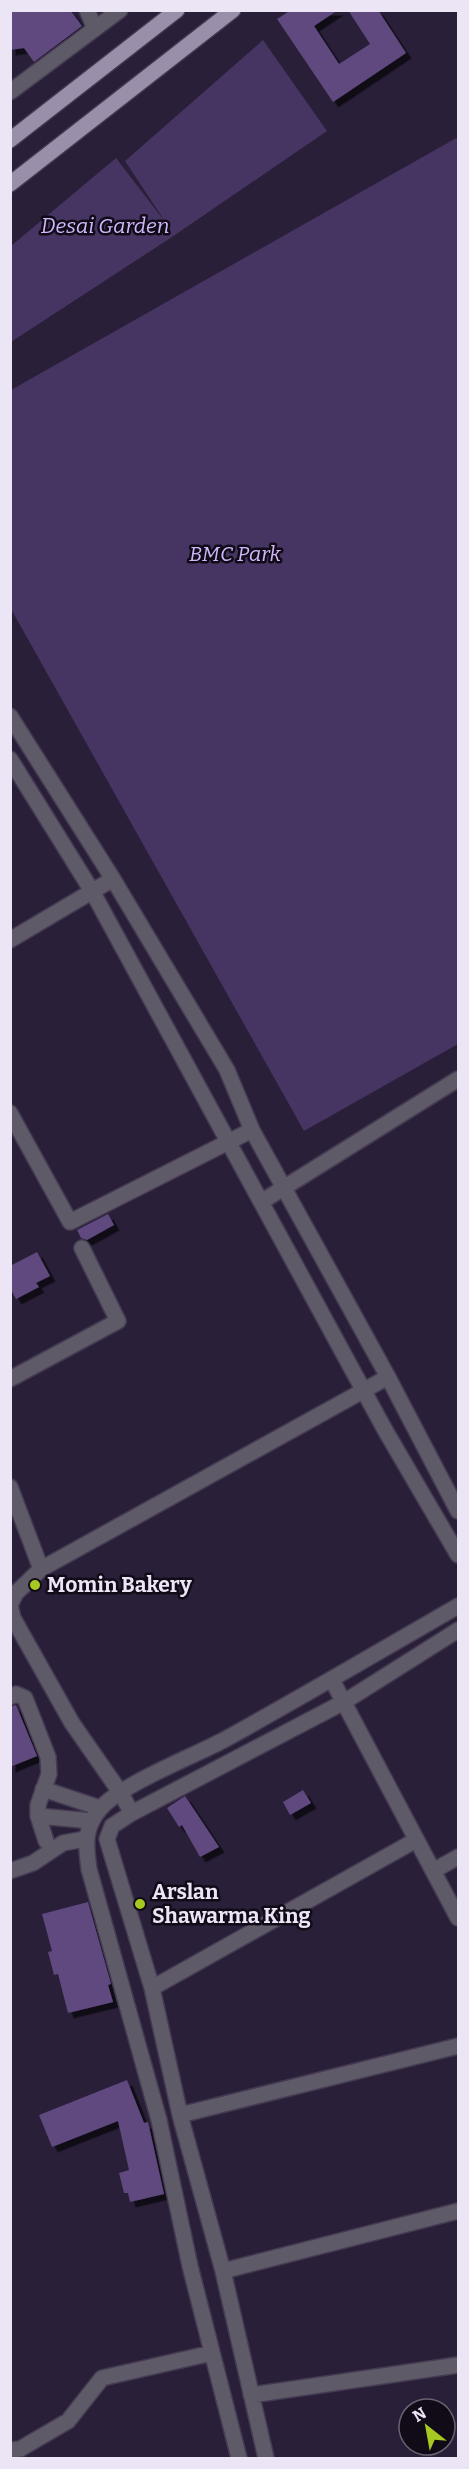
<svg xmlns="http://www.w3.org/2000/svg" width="469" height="2469" viewBox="0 0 469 2469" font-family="Bitter,serif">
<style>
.green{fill:#463462}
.building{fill:#5e487f;filter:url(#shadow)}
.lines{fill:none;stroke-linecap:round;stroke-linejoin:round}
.minor-casing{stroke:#443b53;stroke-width:18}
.major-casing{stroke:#443b53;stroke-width:18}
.minor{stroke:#5f5a67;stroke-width:15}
.major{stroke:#998fab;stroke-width:15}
.poi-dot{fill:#a7c820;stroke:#100b17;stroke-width:2}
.labels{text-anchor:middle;stroke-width:5;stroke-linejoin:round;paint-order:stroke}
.park-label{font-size:21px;font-style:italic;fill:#d0b7fb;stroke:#100b17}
.poi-label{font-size:21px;font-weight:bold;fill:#ebe5f6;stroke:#100b17;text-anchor:start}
</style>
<defs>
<filter id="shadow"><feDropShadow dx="5.5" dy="5.5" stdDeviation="0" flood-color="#0009"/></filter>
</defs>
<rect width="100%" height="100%" fill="#291f38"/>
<path class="green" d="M263,40L327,131L175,235L11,342V246L116,158L166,223L125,161Z
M458,137V1044L304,1131L11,609V390Z"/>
<path class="building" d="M10,10H70L82,26L34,62L24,48L10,50Z
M291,10H338L314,26L339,64L370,44L348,10H378L406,53L333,102L277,19Z
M108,1214L114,1225L87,1240L81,1238L77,1230Z
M37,1252L50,1276L36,1283L39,1287L16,1299L10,1288V1266Z
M16,1705L37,1756L10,1767V1707Z
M303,1790L311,1803L290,1815L283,1802Z
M185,1796L219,1847L200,1857L182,1825L179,1827L167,1808Z
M88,1902L111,1984L108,1985L113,2002L68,2013L58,1974L54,1975L48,1952L52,1951L42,1914Z
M127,2080L144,2123L148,2122L164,2194L130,2202L128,2193H124L119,2173L129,2170L118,2121L52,2147L39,2115Z"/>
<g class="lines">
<g class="minor-casing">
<path id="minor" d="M87,10L95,29
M10,92L120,10
M10,716L113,879L227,1070L252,1130L388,1377L458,1511
M10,759L92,891L385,1430L458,1555
M10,940L113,879
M10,1113L70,1222L252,1130
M261,1202L458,1079
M10,1379L118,1321L82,1248
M10,1487L41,1569L388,1377
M10,1605L13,1618L72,1723L120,1792L132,1813
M10,1605L16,1593L41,1569
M332,1680L458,1918
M10,1697L16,1694L25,1698L48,1757L49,1774L38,1805V1816L46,1841
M43,1789L100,1808
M38,1816L92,1821
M10,1871L33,1863L63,1843L85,1839
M433,1871L458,1857
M152,1988L416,1840
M180,2115L458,2046
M223,2271L458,2211
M251,2395L458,2365
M10,2450L20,2449L68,2421L102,2378L212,2353
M239,2458L190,2266L159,2120L89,1869C86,1846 83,1829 100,1809C120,1785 191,1757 222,1741C302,1697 380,1651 458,1606
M266,2458L223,2271L180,2115L152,1988L107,1839L112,1826L132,1813L344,1702L458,1630"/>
</g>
<g class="major-casing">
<path id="major" d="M10,140L177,10
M10,184L233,10"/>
</g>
<use href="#minor" class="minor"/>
<use href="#major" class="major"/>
</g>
<g class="poi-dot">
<circle cx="35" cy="1585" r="6"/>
<circle cx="140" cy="1904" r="6"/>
</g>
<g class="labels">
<g class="park-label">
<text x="105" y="233">Desai Garden</text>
<text x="235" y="561">BMC Park</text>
</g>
<g class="poi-label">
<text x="47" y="1592">Momin Bakery</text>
<text x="152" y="1899">Arslan<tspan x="152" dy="24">Shawarma King</tspan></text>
</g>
</g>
<rect width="469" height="2469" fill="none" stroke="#ebe5f6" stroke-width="24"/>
<g transform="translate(427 2427) rotate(329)"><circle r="28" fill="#100b17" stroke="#686270" stroke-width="1.5"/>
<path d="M0-4.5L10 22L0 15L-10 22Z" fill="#a7c820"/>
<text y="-9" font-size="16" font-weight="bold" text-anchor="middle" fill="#ebe5f6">N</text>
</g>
</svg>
